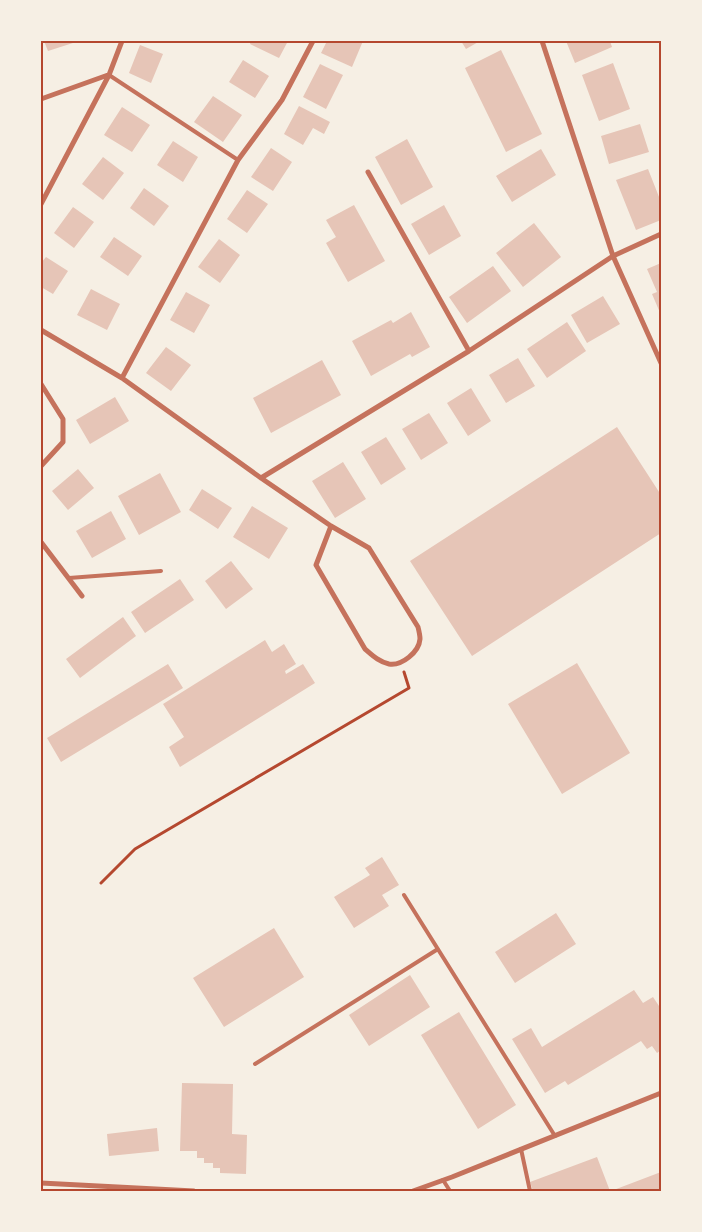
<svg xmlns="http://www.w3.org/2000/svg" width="702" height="1232" viewBox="0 0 702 1232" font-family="'Sofia Sans Condensed',sans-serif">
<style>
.building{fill:#e6c5b7}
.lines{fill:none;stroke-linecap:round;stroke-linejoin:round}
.path{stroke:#b5482f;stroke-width:3}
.service{stroke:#c5725c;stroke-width:4}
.minor{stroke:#c5725c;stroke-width:5}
.neatline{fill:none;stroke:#b5482f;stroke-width:2}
</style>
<rect width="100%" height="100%" fill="#f6efe4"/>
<path class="building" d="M44,41H76V42L48,51Z
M251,41H288L279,58L250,44Z
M327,41H363L352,67L321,53Z
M461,41H480L466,49Z
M566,41H610L612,47L575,63Z
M140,45L163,54L151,83L129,73Z
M501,50L542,134L506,152L465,68Z
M243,60L269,76L255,98L229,82Z
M613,63L630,109L599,121L582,75Z
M320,64L343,75L326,109L303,97Z
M213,96L242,115L223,142L194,122Z
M299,106L330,122L324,134L313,128L303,145L284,134Z
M122,107L150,125L132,152L104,135Z
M640,124L649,152L609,164L601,136Z
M407,139L433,187L401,205L375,157Z
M173,141L198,157L183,182L157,165Z
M271,148L292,162L273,191L251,177Z
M541,149L556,175L512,202L496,176Z
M103,157L124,173L103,200L82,184Z
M648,169L661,202V220L636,230L616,180Z
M144,188L169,206L154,226L130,208Z
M247,190L268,204L247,233L227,219Z
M354,205L385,261L348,282L326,243L336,237L326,220Z
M444,205L461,236L429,255L411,224Z
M73,207L94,222L74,248L54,233Z
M534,223L561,257L523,287L496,253Z
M114,237L142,256L128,276L100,257Z
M219,239L240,255L220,283L198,267Z
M46,257L68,271L53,294L41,287V263Z
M661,263V315L652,294L657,292L647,269Z
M493,266L511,291L467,323L449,297Z
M91,289L120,304L107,330L77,315Z
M186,292L210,305L194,333L170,320Z
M603,296L620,324L587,343L571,315Z
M411,312L430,347L412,357L410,354L371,376L352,341L391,320L393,323Z
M567,322L586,351L547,378L527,349Z
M166,347L191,365L171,391L146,373Z
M518,358L535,386L506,403L489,375Z
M322,360L341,395L271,433L253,398Z
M471,388L491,421L468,436L447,403Z
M115,397L129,421L90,444L76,420Z
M429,413L448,443L421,460L402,429Z
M617,427L661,495V533L472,656L410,561Z
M386,437L406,469L381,485L361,452Z
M343,462L366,499L335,518L312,481Z
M78,469L94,488L68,510L52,491Z
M160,473L181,512L139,535L118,496Z
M202,489L232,508L218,529L189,510Z
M252,506L288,528L269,559L233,537Z
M111,511L126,539L92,558L76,531Z
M231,561L253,589L226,609L205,581Z
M180,579L194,600L145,633L131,612Z
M123,617L136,636L80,678L66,659Z
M265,640L272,652L284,644L296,664L285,671L286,674L303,664L315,683L180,767L169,747L184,737L163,704Z
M577,663L630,753L562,794L508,704Z
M168,664L183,688L61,762L47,738Z
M382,857L399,885L382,895L389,906L354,928L334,897L370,875L365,868Z
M556,913L576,944L515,983L495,952Z
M274,928L304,977L224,1027L193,978Z
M410,975L430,1007L369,1046L349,1015Z
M634,990L643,1003L653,997L661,1009V1050L657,1053L652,1046L647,1049L641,1041L568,1085L565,1081L545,1093L512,1039L531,1028L542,1047Z
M459,1012L516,1105L478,1129L421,1035Z
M182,1083L233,1084L232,1134L247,1135L246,1174L220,1173V1168H213V1163H204V1158H197V1151H180Z
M157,1128L159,1151L109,1156L107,1134Z
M597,1157L610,1191H533L530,1182Z
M661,1172V1191H611Z"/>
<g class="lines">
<path class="path" d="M101,883L135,849L409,688L404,672"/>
<path class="service" d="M109,75L238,160
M69,578L161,571
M404,895L555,1136
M255,1064L438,949
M521,1149L530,1191
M443,1180L450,1191"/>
<path class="minor" d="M542,41L613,256L661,363
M41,99L108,75
M368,172L469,351
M41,204L109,75L122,41
M41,330L122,378L261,478L331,526L369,548L418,627C419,631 420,635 420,639C419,652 402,666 389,664C379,662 372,655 365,649L316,565L331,526
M122,378L238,160L282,100L313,41
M41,384L63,419V442L41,466
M261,478L469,351L613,256L661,234
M41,542L82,596
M41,1183L194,1191
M413,1191L452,1177L661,1093"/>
</g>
<rect width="702" height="1232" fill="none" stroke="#f6efe4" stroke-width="85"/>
<rect x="42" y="42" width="618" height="1148" class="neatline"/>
</svg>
